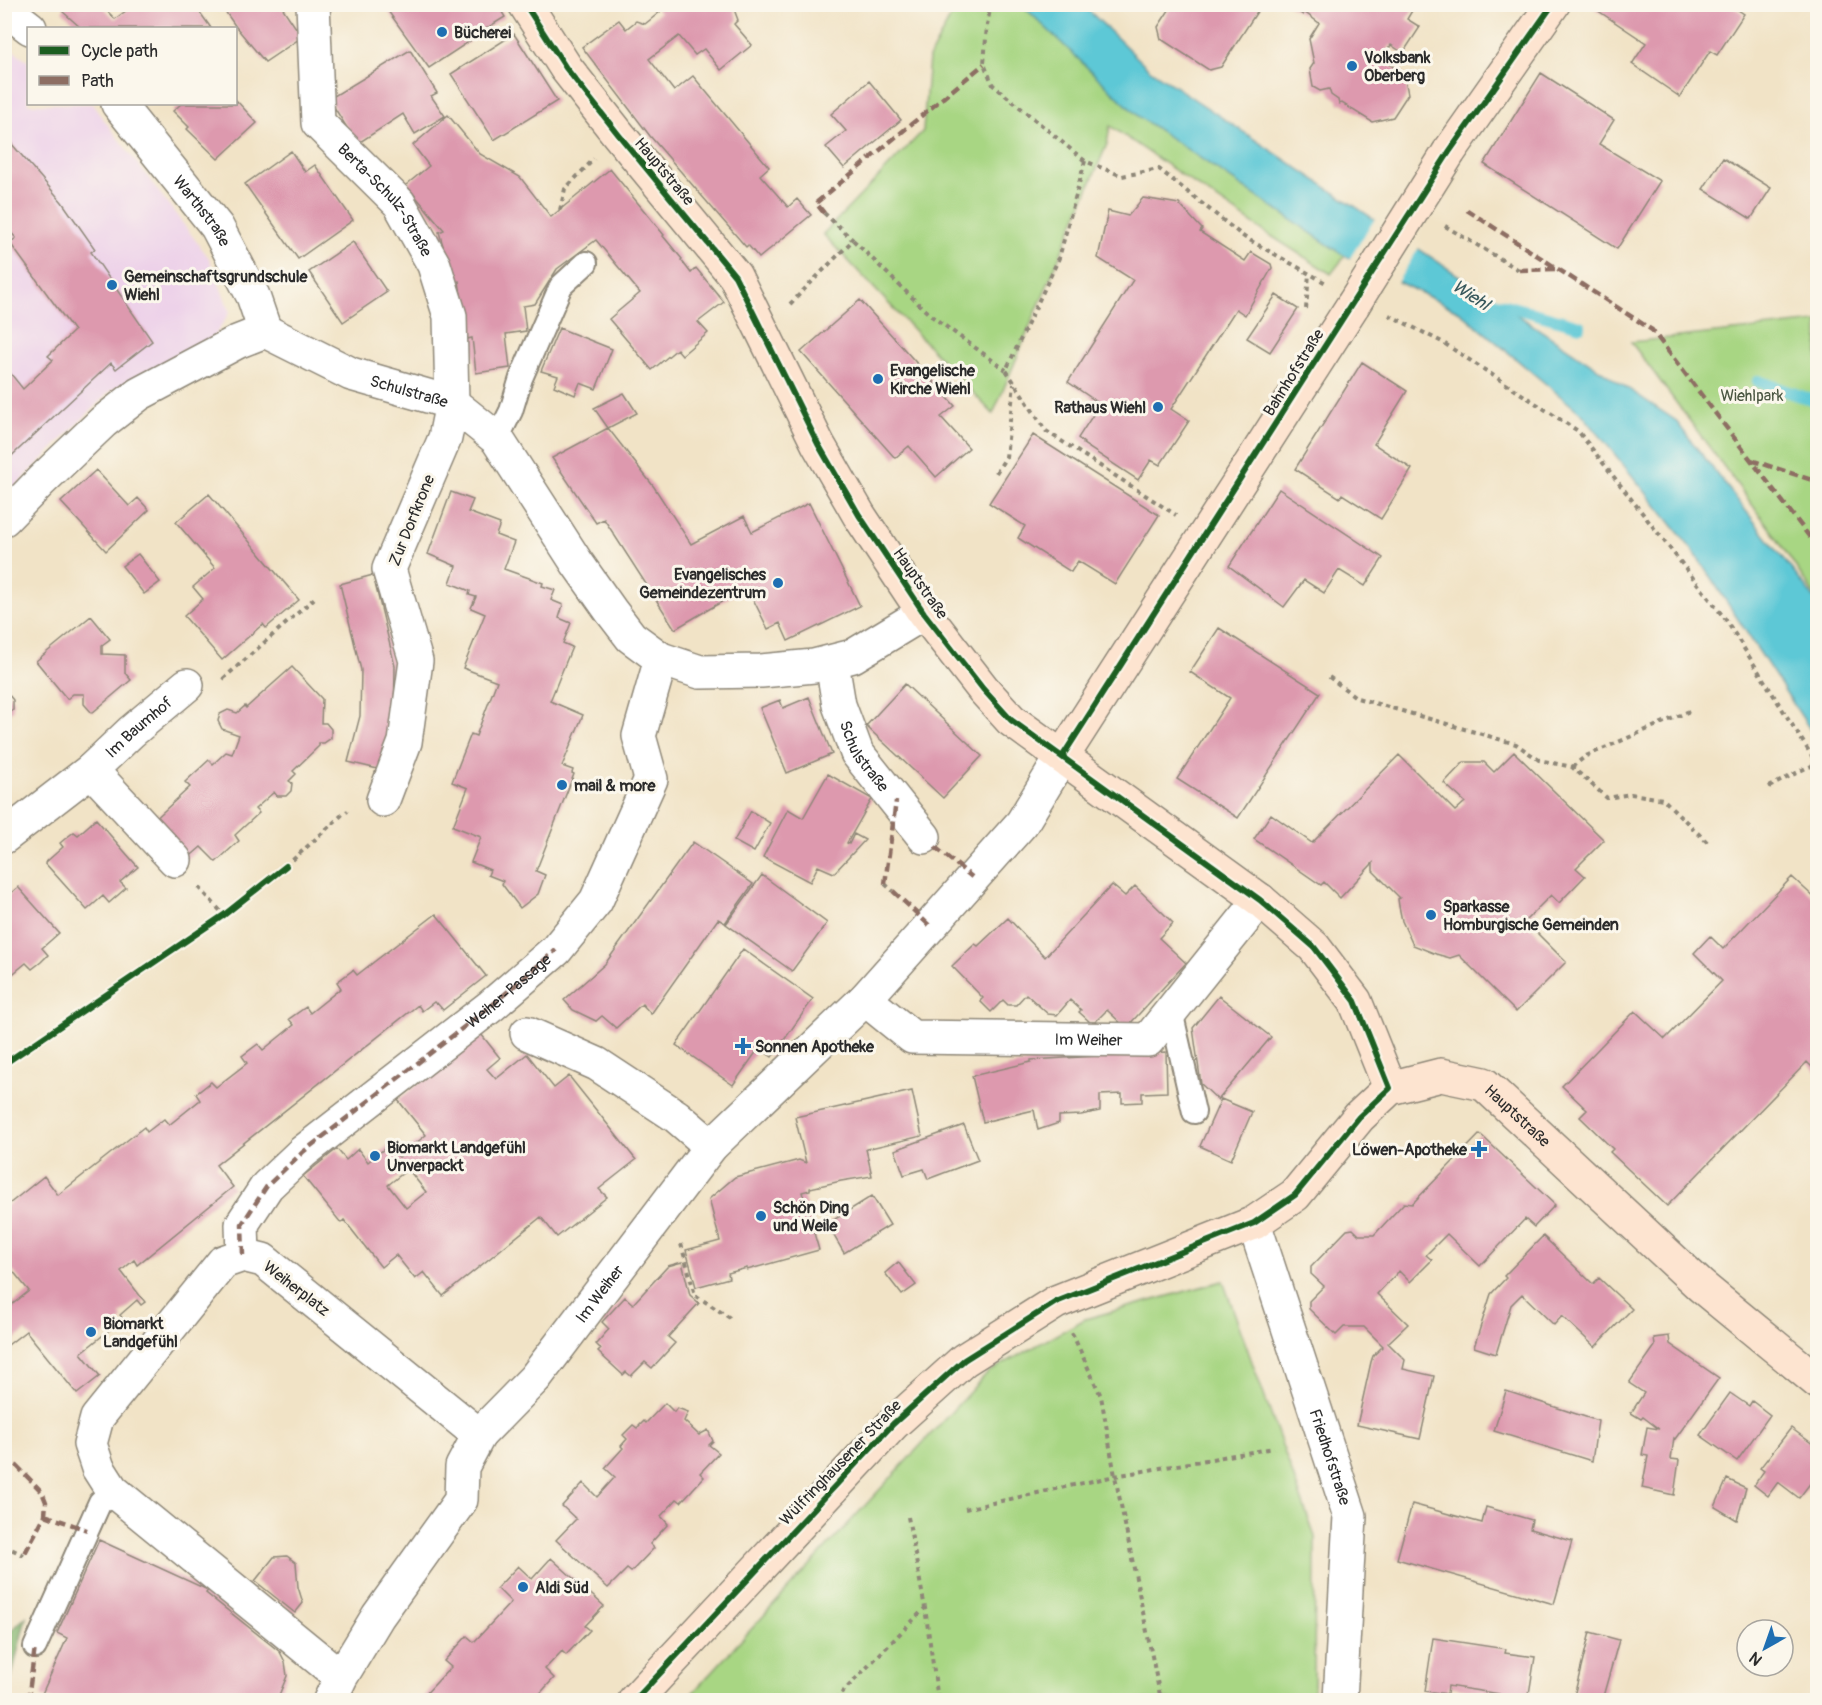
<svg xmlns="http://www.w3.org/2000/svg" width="1822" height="1705" viewBox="0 0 1822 1705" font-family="Pangolin,sans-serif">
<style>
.built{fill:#edd1e9}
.green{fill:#a8d683;stroke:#6a8057;stroke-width:1.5}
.forest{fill:#86b771;stroke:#58714e;stroke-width:1.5}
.water{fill:#5dc8d6;stroke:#447a80;stroke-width:1.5}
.pier{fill:#f1e3c6}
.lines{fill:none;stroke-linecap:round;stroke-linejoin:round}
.stream{stroke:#5dc8d6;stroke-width:12}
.building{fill:#dd99ae;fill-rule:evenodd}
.lane-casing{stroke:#8e8778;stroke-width:26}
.street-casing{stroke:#8e8778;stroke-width:36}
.secondary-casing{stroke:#8e8778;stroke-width:36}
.path{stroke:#8e8778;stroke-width:4;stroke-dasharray:4.5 4.5;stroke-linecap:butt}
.lane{stroke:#fff;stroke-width:22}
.street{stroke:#fff;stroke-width:33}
.secondary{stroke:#fde4d0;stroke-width:33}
.secondary-bridge-casing{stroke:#8e8778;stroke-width:36;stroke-linecap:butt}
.secondary-bridge{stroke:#fde4d0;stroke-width:33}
.quiet{stroke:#8d6e63;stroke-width:4.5;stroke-dasharray:9 4.5;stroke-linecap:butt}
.cycleway-casing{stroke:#fbf7ec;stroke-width:10}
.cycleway{stroke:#1b5e20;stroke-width:6}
.poi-dot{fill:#1f6fb2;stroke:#fbf7ec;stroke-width:2}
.labels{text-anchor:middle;stroke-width:6;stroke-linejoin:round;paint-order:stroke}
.poi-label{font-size:16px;font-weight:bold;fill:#2b2b2b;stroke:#fbf7ec;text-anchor:start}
.street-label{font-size:16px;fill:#2b2b2b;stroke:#fbf7ec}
.park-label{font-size:16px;fill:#4a5641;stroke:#fbf7ec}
.water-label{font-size:18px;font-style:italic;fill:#3a5a5e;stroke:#fbf7ec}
</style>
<rect width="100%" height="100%" fill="#fbf7ec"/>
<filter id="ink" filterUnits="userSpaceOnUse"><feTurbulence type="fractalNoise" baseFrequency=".0167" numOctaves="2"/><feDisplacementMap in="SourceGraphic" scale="12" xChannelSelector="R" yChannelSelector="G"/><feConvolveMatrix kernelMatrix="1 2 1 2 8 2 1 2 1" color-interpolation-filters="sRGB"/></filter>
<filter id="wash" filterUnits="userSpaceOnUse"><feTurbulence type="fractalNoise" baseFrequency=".008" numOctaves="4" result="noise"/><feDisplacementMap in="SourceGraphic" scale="24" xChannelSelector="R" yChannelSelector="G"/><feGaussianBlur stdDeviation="1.35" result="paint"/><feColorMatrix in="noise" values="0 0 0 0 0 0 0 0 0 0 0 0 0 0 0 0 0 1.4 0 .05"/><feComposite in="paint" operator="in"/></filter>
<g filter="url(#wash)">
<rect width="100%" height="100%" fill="#f1e3c6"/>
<path class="built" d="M5,45L28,61V104H92L209,258L230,312L210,343L110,391L5,497Z"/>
<path class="green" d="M1022,4L1138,116L1345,256L1331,274L1265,232L1110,126L1107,144L993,414L823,234L923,131L929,58L957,5Z
M1817,322H1818L1817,599L1771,530L1631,342Z
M1223,1281L1315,1537L1314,1700H686L988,1372L1085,1319Z"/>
<path class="forest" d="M26,1617L6,1700H5V1636Z"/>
<path class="water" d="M1022,5H1083L1149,69L1675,420L1817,602V740L1694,552L1583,415L1460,312L1345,256L1138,116Z"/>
<path class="pier" d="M1376,217L1420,246L1396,284L1348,261Z"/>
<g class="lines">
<path class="stream" d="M1486,300L1580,326
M1758,381L1818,402"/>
</g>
<g id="blocks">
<path class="building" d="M68,4H100L115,19L135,4H194L211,28H81L62,11Z
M220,4H280L302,37L265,62L236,27Z
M383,4H497L505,17L469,39L470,41L429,68Z
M700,4H732L738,20L734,24L752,45L721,70L704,49L695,55L679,36L649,59L674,91L693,76L769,167L760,175L788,207L797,199L811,215L759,258L748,245L746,247L650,136L582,47L619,20L626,29L636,21L645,24L660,12L653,5H695L697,7Z
M1173,4H1262L1221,67L1209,70L1161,39L1158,27Z
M1287,4H1429L1413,9L1407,19L1420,27L1403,53L1391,45L1384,55L1386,62L1404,74L1408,94L1393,117L1372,122L1342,103L1339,104L1338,100L1331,95L1329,89L1320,91L1313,87L1310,69L1314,63L1309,39L1319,23L1304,12L1303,15Z
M1588,4H1729L1744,14L1717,55L1710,51L1680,97L1632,64L1646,43Z
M514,34L557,101L494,140L451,74Z
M410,50L437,93L431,96L445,116L415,134L403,114L357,144L329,99Z
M1541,73L1614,120L1599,144L1660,181L1617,249L1484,164Z
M869,81L901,120L844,168L826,147L846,131L831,114Z
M236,100L257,123L218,159L187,129L189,127L173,111L181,104H236Z
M448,115L480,154L520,177L551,217L610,169L664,235L663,236L682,259L681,260L691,273L696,268L724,302L698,322L708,333L682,355L677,349L652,370L609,319L640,293L596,240L557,269L535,304L523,306L526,331L506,334L510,368L476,373L472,338L467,339L459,281L454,283L439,232L444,230L406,185L429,166L413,145Z
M4,135L62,202L95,249L91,252L152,341L116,369L111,363L4,463V379L11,374L23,389L53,360L48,356L74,331L10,243L16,238L4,225Z
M291,151L305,172L315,165L353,220L298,259L245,184Z
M1723,158L1771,188L1751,219L1703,189Z
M1143,198L1179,204L1202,229L1200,232L1245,261L1251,252L1271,264L1272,268L1245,315L1236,309L1171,409L1189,421L1160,465L1151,460L1138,480L1083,444L1084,443L1078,438L1100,404L1068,382L1133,280L1098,258L1108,211L1128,216Z
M353,242L387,292L343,322L309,272Z
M1276,295L1298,309L1270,352L1247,338Z
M860,300L955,406L941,417L969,448L936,477L909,446L895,458L801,352Z
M559,328L612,349L596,389L580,383L575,395L554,386L558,376L541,371Z
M1362,362L1407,391L1374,444L1412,469L1381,519L1342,494L1340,498L1295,469Z
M624,393L637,413L608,428L594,408Z
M608,428L654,487L691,544L744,516L752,532L809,503L860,606L788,641L780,623L768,629L748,589L735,594L675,629L604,519L596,523L552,458Z
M1033,435L1159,515L1115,584L1078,561L1071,572L1018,538L1025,526L989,503Z
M96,470L129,506L138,498L149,510L106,551L61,502Z
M1279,489L1383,558L1365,586L1339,570L1324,593L1304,580L1284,607L1229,566Z
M451,492L473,500L468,512L500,524L496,535L514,542L504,569L543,583L542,586L555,590L551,600L563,605L559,618L571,623L563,643L572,647L550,701L583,715L562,766L573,770L572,773L574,774L536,871L545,875L538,894L520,908L502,884L503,881L488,875L490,870L471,862L481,837L453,826L468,788L452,782L471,734L476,736L497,681L463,668L485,614L471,608L476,597L469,595L470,591L450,583L456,566L428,554Z
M209,494L299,600L266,628L263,624L222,660L184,616L203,599L193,587L215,568L176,522Z
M138,554L160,582L144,594L122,566Z
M373,575L395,666L394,720L382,770L348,762L360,716L361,670L340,584Z
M91,616L110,639L102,645V654L125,655V673L131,680L92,713L84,704V694H73L67,699L36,661Z
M1219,628L1320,693L1238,818L1177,779L1230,698L1190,672Z
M292,667L322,699L321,723H326L331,729V738L324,743H319V746L293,771L296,774L289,781L292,783L291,791L286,796H277L274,792L255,809L259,813L235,835L239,841L216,862L201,847L186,860L151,823L190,787L185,782L209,760L213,764L226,752L232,754L239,735L222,729L218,721L220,714L228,710L237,713L245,706L246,708Z
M905,684L982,756L943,798L866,726Z
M4,689L13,700V710L4,716Z
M809,697L832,754L787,773L760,708L780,700L783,708Z
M1514,752L1604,840L1576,868L1585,876L1559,903L1551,895L1525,921L1566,962L1516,1012L1459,955L1450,958L1436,954L1413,945L1402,921L1399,906L1398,899L1400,898L1373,871V863L1340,898L1324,882L1321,885L1254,839L1271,814L1312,843L1399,755L1455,811L1465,802L1444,783L1464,762H1484L1494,772Z
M828,774L872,799L847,843L849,844L854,834L865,840L834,873L818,866L810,882L763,857L788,809L803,818Z
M751,811L770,823L754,852L734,841Z
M96,819L138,867L120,882L126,888L109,903L103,896L87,910L45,863L63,847L60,843L66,838L74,832L78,835Z
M693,842L753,884L725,923L718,919L651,1014L642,1004L616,1028L602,1016L596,1021L573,1010L564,1000L605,964Z
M762,875L827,923L792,971L726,924Z
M1792,877L1818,901V1073L1807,1062L1667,1206L1610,1152L1613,1149L1580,1117L1587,1110L1562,1086L1635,1011L1665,1039L1722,981L1694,953L1710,936L1723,949Z
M1112,885L1125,896L1135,886L1163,913L1173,923L1159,938L1186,963L1126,1028L1107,1010L1095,1022H1090L1079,1012L1081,1010L1070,1000L1057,1015L1048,1014L1026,994L1016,1005H1008L1003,1000L991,1012L980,1001L983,998L952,966L975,944L978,946L1008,918L1045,957Z
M18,887L59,933L42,948L48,955L41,962L32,969L26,963L9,977L4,972V899Z
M436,914L486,976L443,1010L437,1003L436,1004L434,1002L422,1011L418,1005L216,1165L233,1187L137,1265L134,1260L121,1271L145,1302L141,1305L137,1300L120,1315L123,1319L81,1353L100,1376L77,1394L26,1331L4,1348V1311L29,1291L4,1260V1208L44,1176L58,1195L144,1127L147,1132L164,1119L169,1125L200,1100L196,1094L211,1082L216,1087L247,1063L242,1056L258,1044L263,1050L294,1025L289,1019L306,1007L310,1013L341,988L337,982L353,970L357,975Z
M743,949L813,999L772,1057L759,1048L733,1085L676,1045Z
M1219,996L1271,1037L1218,1100L1201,1084L1193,1028Z
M481,1034L500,1058L487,1069L496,1079L527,1054L554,1088L569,1076L636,1160L599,1189L607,1197L557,1237L541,1217L443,1296L424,1272L415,1279L396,1255L381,1267L344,1220L341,1223L303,1176L337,1149L346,1160L358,1149L368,1162L389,1145L399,1157L426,1135L398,1100ZM408,1169L426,1192L406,1208L388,1185Z
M1166,1052L1167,1092L1142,1093V1102L1122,1103V1094L1100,1095V1111L1081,1115L1059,1116V1123L1038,1130L1034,1110L983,1122L972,1076L1031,1062V1060Z
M912,1091L922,1136L866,1149L872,1176L841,1181L810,1188V1190L802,1192L819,1250L747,1270V1268L728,1273L729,1278L696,1287L686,1250L720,1241L709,1199L735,1177L799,1160L806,1163L795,1117Z
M1221,1099L1252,1112L1231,1160L1200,1146Z
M964,1125L978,1160L928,1179L924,1169L904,1175L895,1150Z
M1480,1134L1555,1205L1534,1227L1525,1219L1480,1266L1447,1234L1426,1255L1432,1260L1410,1282L1399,1271L1377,1294L1408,1324L1388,1343L1405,1360L1403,1369L1434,1376L1420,1439L1357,1425L1371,1362L1373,1356L1383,1346L1364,1327H1344L1336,1335L1309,1309V1301L1324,1286L1311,1274V1267L1347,1230L1353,1229L1359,1235H1374L1404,1203L1412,1204Z
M872,1196L890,1225L844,1253L827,1224Z
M1543,1236L1593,1284L1599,1278L1632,1309L1595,1347L1562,1316L1554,1325L1522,1294L1511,1305L1496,1354L1474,1347L1491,1294L1506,1278L1504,1276Z
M682,1262L690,1295L699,1303L668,1337L675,1343L652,1368L645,1362L631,1376L626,1372L623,1375L598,1352L601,1349L596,1344L609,1329L602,1322L625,1297L633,1304L668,1266Z
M898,1262L916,1285L902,1295L885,1273Z
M1669,1336L1670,1344L1719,1378L1675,1439L1674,1438L1671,1459L1679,1460L1674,1495L1642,1488L1648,1456L1642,1455L1647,1427L1659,1429L1643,1417L1641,1419L1631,1413L1644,1393L1629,1383L1655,1346L1654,1338Z
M1506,1391L1598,1421L1592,1461L1494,1431Z
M1730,1393L1749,1406L1752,1401L1770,1415L1737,1461L1700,1435Z
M665,1403L674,1412L677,1408L688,1412L684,1421L699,1435L708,1430L713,1441L709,1445L719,1453L700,1473L704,1477L681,1502L677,1499L661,1516L668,1524L650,1544L654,1548L631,1572L627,1569L608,1588L556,1540L576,1519L562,1506L583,1483L597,1497L615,1477L605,1468L623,1448L621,1446L627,1439L623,1435L633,1425L637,1428L644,1421L646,1423Z
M1791,1428L1818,1448V1473L1799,1498L1778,1482L1768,1496L1754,1485L1764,1471L1760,1468Z
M1727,1479L1746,1488L1737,1520L1715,1507Z
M1818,1493V1510L1810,1505Z
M1412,1504L1482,1523L1486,1507L1532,1520L1530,1529L1572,1541L1554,1604L1397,1559Z
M99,1540L208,1590L206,1593L280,1652L285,1662L287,1676L277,1700H50L41,1696L67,1638L57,1633Z
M287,1556L296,1563L298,1587L303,1603L295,1613L255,1581L274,1557Z
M551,1558L604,1606L585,1626L590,1630L566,1655L562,1651L545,1669L554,1678L535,1699L537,1700H420L451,1667L444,1661L467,1636L474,1642L511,1602L497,1588L518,1566L532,1579Z
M1590,1632L1619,1640L1602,1700H1573Z
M1433,1638L1506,1649L1505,1653L1535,1657L1528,1700L1499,1698V1694L1448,1686L1447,1694L1425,1691Z
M399,1695L405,1700H393Z"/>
</g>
</g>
<g filter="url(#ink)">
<use href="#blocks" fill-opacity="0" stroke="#8e8778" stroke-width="1.5"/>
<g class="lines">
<g class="lane-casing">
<path id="lane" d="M497,439L511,411L521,378L561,286L586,263
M1171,1011L1194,1112
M35,1647L100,1502L112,1490"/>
</g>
<g class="street-casing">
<g id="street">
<path id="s1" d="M313,4L318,123L399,203L434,265L450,316L452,403L445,438L389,569L416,661L405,742L383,800"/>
<path d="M4,8L30,28"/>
<path id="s2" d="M118,104L217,227L253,296L265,331"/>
<path id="s3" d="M4,519L41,481L103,422L139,394L237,342L265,331L351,374L452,403L497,439L577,563L611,611L631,637L661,659L700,672L761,671L814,666L853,656L924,613"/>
<path id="s4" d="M832,663L839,705L857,753L924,837"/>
<path d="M91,770L175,860"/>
<path id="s5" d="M4,837L91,770L131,732L187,685"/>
<path id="s6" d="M865,999L912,1037L1148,1040L1260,900"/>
<path d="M527,1033L597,1064L676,1116L711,1146"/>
<path id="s7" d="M1254,1223L1350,1516L1340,1700"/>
<path id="s8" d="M243,1255L242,1224L267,1186L303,1152L491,1006L556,950L596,901L651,779L639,736L661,659"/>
<path id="s9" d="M479,1435L535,1378L711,1146L865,999L1022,823L1062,757"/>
<path d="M330,1700L341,1677L378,1616L461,1500L462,1467L479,1435L263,1260L243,1255L223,1262L97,1418L90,1444L98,1468L112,1490L341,1677"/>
</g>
</g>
<g class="secondary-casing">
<g id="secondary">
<path d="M525,4L566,68L618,134L735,276L818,444L859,515L924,613L983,689L1011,720L1260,900L1314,947L1355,1001L1390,1088"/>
<path d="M1449,152L1553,4"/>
<path d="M1062,757L1353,305"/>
<path id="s10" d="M635,1700L893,1424L964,1360L1056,1302L1254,1223L1295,1195L1359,1117L1390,1088L1441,1075L1484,1084L1701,1286L1818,1382"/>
</g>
</g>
<path class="path" d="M991,4L987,25L984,64L993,85L1085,161L1122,176L1159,169L1244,237L1326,283
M1085,161L1059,258L1006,370L1046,431L1176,515
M560,210L565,189L594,159
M824,213L853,240
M1445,226L1519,270
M790,304L853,240L930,315L1006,370
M1306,309L1309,274
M1389,315L1442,342L1578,431L1726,620L1817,764
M996,473L1006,457L1014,384
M1329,677L1357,698L1516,744L1539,760L1572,767L1607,798L1631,794L1663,799L1708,843
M223,679L317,596
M1572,767L1586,756L1692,710
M1769,787L1806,768L1818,764
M286,866L344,813L348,811
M885,884L893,891
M199,887L224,915
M681,1244L695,1295L730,1318
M1072,1333L1101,1396L1115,1476L1161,1700
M965,1509L1115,1476L1274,1448
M908,1517L925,1608L938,1700
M4,1546L24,1555
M835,1700L925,1608"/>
<use href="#lane" class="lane"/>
<use href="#street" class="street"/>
<use href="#secondary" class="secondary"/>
<g class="secondary-bridge-casing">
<path id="secondary-bridge" d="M1353,305L1449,152"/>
</g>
<use href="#secondary-bridge" class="secondary-bridge"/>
<path class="quiet" d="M1467,210L1652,330L1818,548
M824,213L816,203L984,64
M1519,270L1559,269
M1751,460L1818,482
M935,847L972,877
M885,884L896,801
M893,891L930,926
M243,1255L242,1224L267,1186L303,1152L491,1006L556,950
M4,1459L17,1466L42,1492L46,1502L45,1515L24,1555
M45,1515L87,1530
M28,1700L35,1647"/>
<g class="cycleway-casing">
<path id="cycleway" d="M525,4L566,68L618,134L735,276L818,444L859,515L924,613L983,689L1011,720L1260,900L1314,947L1355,1001L1390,1088L1359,1117L1295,1195L1254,1223L1056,1302L964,1360L893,1424L635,1700
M1062,757L1449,152L1553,4
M4,1064L224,915L286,866"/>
</g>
<use href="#cycleway" class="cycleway"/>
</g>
</g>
<g class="poi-dot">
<circle cx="442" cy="32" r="6"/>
<circle cx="1352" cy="66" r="6"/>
<circle cx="112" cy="285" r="6"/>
<circle cx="878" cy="379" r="6"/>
<circle cx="1158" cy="407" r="6"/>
<circle cx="778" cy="583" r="6"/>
<circle cx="562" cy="785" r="6"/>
<circle cx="1431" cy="915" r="6"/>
<path d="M740 1037h6v6h6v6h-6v6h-6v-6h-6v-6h6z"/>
<path d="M1476 1140h6v6h6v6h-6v6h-6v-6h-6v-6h6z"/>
<circle cx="375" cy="1156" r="6"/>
<circle cx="761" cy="1216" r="6"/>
<circle cx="91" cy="1332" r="6"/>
<circle cx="523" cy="1587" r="6"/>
</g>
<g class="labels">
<g class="poi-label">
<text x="454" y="38">Bücherei</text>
<text x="1364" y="63">Volksbank<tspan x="1364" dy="18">Oberberg</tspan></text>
<text x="124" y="282">Gemeinschaftsgrundschule<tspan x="124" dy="18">Wiehl</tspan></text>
<text x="890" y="376">Evangelische<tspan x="890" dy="18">Kirche Wiehl</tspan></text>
<text x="1146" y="413" text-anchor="end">Rathaus Wiehl</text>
<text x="766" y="580" text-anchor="end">Evangelisches<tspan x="766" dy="18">Gemeindezentrum</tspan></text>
<text x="574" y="791">mail &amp; more</text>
<text x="1443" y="912">Sparkasse<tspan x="1443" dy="18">Homburgische Gemeinden</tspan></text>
<text x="755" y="1052">Sonnen Apotheke</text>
<text x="387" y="1153">Biomarkt Landgefühl<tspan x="387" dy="18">Unverpackt</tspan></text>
<text x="1467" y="1155" text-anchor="end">Löwen-Apotheke</text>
<text x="773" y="1213">Schön Ding<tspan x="773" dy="18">und Weile</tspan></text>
<text x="103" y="1329">Biomarkt<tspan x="103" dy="18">Landgefühl</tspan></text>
<text x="535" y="1593">Aldi Süd</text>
</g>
<g class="street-label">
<text transform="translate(665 171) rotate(50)" y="6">Hauptstraße</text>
<text dy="6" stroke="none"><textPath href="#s1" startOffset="222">Berta-Schulz-Straße</textPath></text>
<text dy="6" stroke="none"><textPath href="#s2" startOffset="136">Warthstraße</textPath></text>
<text transform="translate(1293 372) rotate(-58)" y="6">Bahnhofstraße</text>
<text dy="6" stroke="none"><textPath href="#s3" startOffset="482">Schulstraße</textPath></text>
<text transform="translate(411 520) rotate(-68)" y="6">Zur Dorfkrone</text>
<text transform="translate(921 583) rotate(55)" y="6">Hauptstraße</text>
<text dy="6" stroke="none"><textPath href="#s5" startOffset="174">Im Baumhof</textPath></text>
<text dy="6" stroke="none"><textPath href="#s4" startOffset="100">Schulstraße</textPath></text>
<text dy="6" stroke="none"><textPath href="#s8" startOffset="387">Weiher-Passage</textPath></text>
<text dy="6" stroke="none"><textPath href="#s6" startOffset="237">Im Weiher</textPath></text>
<text dy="6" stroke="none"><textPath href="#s10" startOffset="1131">Hauptstraße</textPath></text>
<text transform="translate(297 1288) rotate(38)" y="6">Weiherplatz</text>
<text dy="6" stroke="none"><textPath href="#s9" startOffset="186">Im Weiher</textPath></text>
<text dy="6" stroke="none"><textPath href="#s7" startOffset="246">Friedhofstraße</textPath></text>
<text transform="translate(840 1462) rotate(-46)" y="6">Wülfringhausener Straße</text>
</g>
<g class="park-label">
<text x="1752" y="401">Wiehlpark</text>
</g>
<g class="water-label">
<text transform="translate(1471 295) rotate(33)" y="6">Wiehl</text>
</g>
</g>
<rect width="1822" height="1705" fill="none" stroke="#fbf7ec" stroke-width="24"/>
<rect x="27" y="27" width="210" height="78" fill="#fbf7ec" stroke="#a8a59f" stroke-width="1.5"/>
<rect x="39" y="46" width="30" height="9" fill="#1b5e20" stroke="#a8a59f" stroke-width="1.5"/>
<text x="81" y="57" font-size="18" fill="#2b2b2b">Cycle path</text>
<rect x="39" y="76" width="30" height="9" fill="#8d6e63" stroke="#a8a59f" stroke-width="1.5"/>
<text x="81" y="87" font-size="18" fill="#2b2b2b">Path</text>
<g transform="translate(1765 1648) rotate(220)"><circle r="28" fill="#fbf7ec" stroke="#a8a59f" stroke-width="1.5"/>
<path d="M0-4.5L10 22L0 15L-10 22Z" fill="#1f6fb2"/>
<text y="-9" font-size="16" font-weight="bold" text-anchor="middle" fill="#2b2b2b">N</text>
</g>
</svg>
